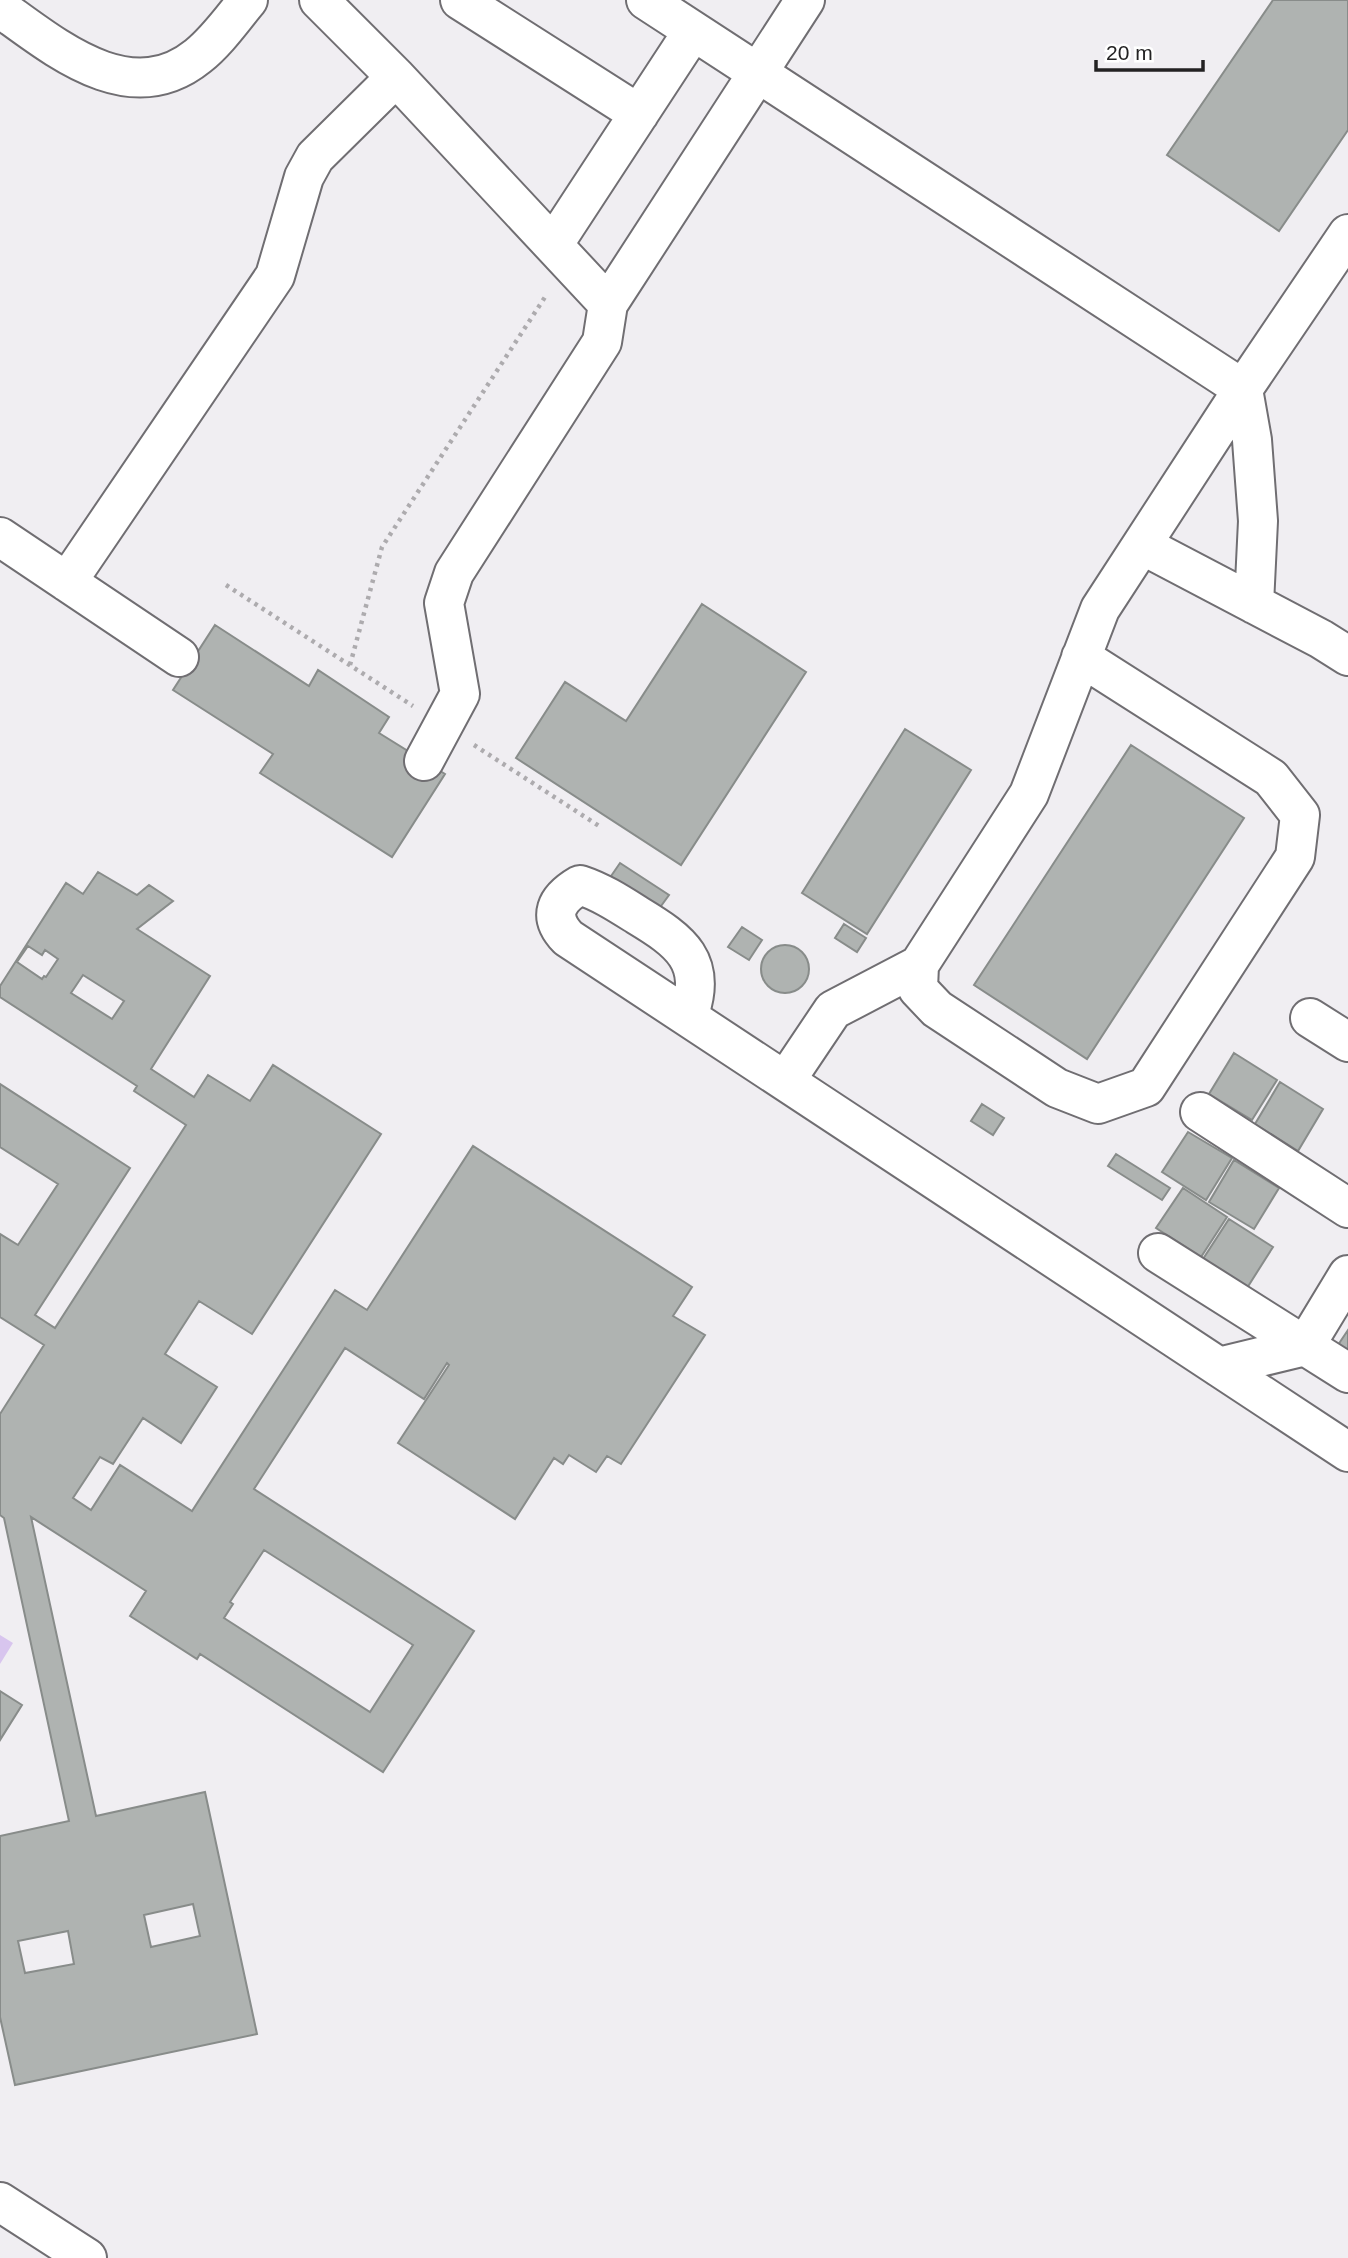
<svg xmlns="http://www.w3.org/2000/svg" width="1348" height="2258" viewBox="0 0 1348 2258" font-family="Helvetica,sans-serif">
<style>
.green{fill:#d8c5ee}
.building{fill:#afb3b1;stroke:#888c8a;stroke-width:2;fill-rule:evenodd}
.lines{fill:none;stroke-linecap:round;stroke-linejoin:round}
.minor-casing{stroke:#706e72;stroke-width:42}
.path{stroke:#adabae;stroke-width:4.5;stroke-dasharray:3.5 5;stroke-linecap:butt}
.minor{stroke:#fff;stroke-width:38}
</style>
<rect width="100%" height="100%" fill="#f0eef2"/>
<path class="green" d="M0,1635L13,1643L0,1664Z"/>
<path class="building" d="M1273,0H1348V130L1279,231L1167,155Z
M702,604L806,672L681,865L516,758L565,682L626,721Z
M215,625L309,686L318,670L389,717L379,733L445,774L392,857L260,773L273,754L173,690Z
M905,729L971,770L867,934L802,893Z
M1131,745L1244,818L1087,1059L974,985Z
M620,863L669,895L656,913L607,882Z
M98,872L137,895L149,885L173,901L137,929L210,976L151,1069L194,1097L208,1075L250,1101L273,1065L381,1134L252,1334L199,1301L165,1354L217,1387L181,1443L143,1418L113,1464L100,1457L73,1498L91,1510L120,1465L192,1511L335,1290L367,1310L473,1146L692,1287L673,1316L705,1335L621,1464L607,1456L596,1472L569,1455L563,1464L554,1458L515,1519L398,1443L449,1365L447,1363L424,1399L345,1348L254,1489L474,1631L383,1772L200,1654L197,1659L130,1616L146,1591L31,1517L96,1816L205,1792L257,2034L15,2085L0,2017V1836L69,1821L4,1518L0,1515V1414L44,1345L0,1317V1234L18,1245L58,1184L0,1147V1084L130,1168L35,1315L55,1328L186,1125L134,1091L137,1086L0,997V986L66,883L83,894ZM28,946L42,955L45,950L58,959L46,977L44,976L42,979L17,962ZM83,975L124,1001L112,1019L71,993ZM264,1550L413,1645L370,1712L224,1618L233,1604L230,1602ZM193,1904L200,1936L151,1947L144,1915ZM68,1931L74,1964L25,1973L18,1941Z
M844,924L866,938L857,952L835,938Z
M742,927L762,940L749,960L728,947Z
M761 969a24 24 0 1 1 48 0a24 24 0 1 1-48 0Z
M1234,1053L1277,1080L1252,1120L1209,1094Z
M1280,1082L1323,1109L1298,1151L1255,1124Z
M982,1104L1004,1118L993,1135L971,1121Z
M1188,1132L1232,1158L1206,1200L1162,1172Z
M1116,1154L1170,1188L1162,1200L1108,1166Z
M1234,1160L1279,1188L1254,1229L1209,1202Z
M1183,1188L1227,1217L1201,1257L1156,1228Z
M1229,1219L1273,1247L1247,1288L1203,1259Z
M1348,1330V1355L1336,1348Z
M0,1691L22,1705L0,1740Z"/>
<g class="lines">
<g class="minor-casing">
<path id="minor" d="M319,0L396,77L608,304
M460,0L639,114
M646,0L1243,389L1252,440L1258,521L1254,604
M0,8C56,48 130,111 198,56C217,41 232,19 248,0
M553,245L693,31
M0,537L179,657
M1142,545L1321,639L1348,656
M67,582L275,276L304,177L315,157L396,77
M424,761L460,694L444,603L454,573L602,342L608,304L805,0
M919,965L918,989L937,1009L1057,1088L1098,1104L1146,1087L1295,857L1300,815L1271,778L1081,657
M688,1017C709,961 680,941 637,915C618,903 601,892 580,885C556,899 547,916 568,938L1348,1452
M1310,1018L1348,1042
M786,1080L833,1010L919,965L1029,794L1100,609L1243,389L1348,234
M1200,1112L1348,1208
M1158,1253L1348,1373
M1219,1367L1305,1346L1348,1275
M0,2202L87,2258"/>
</g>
<path class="path" d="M226,585L413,706
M350,665L382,547L547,294
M474,745L599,826"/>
<use href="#minor" class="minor"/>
</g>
<path d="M1096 60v10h107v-10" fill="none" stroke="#232223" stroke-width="3.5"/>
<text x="1106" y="60" font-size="21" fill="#232223" stroke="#ffffff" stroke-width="5" paint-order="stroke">20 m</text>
</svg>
